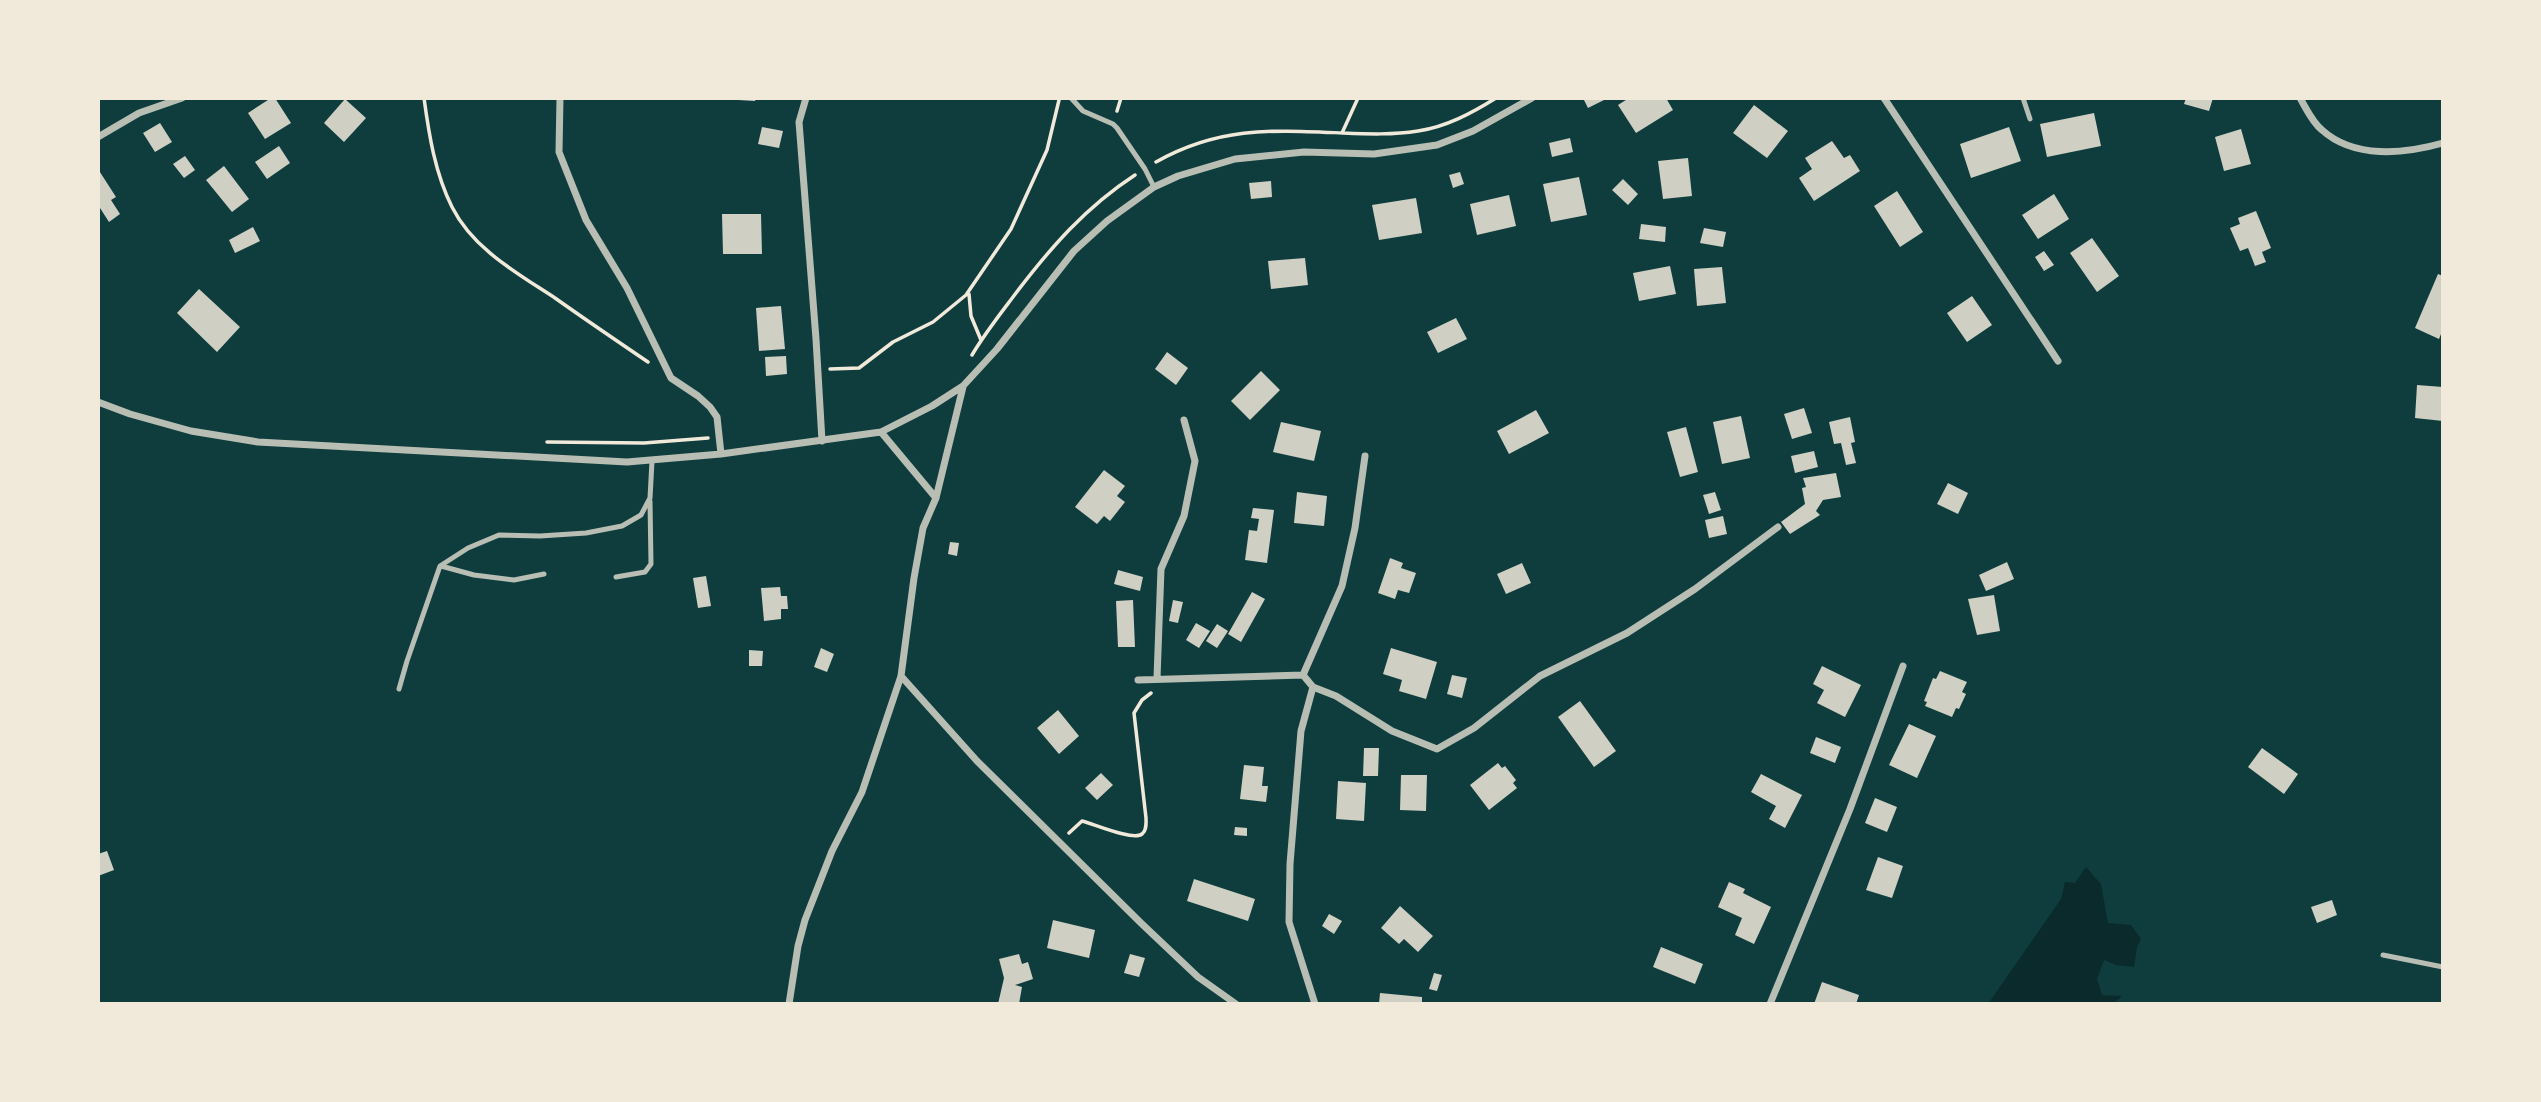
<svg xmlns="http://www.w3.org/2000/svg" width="2541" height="1102" viewBox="0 0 2541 1102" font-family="'IBM Plex Serif',serif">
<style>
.water{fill:#0a2a2b}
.building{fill:#cfcfc3}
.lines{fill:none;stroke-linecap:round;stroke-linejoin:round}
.path{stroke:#f1e9da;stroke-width:3.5}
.service{stroke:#b8beb3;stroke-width:5}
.minor{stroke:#b8beb3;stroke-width:7}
</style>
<rect width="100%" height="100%" fill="#0f3d3e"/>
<path class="water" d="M2086,867L2101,884L2108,923L2131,925L2141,939L2137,947L2134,967L2116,965L2104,960L2097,979L2102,995L2122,996L2113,1004H1988L2061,899L2065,882L2075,883Z"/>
<path class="building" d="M271,98H275L291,123L265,139L248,113Z
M738,98H756L755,101L738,100Z
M1583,98H1608L1588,108Z
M1629,98H1666L1673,110L1636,133L1618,105Z
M2186,98H2213L2209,111L2184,104Z
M345,99L366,118L344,142L324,123Z
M1754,105L1788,131L1767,158L1733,133Z
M2094,113L2101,146L2047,157L2040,124Z
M160,123L172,142L155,152L143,133Z
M762,127L783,131L779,148L758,144Z
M2009,127L2021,161L1971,178L1960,144Z
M2241,129L2251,164L2224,171L2215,137Z
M1570,138L1573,152L1552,157L1549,143Z
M1832,141L1844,158L1850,155L1860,171L1814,201L1799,178L1812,169L1805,158Z
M279,146L290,163L267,179L255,162Z
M185,156L195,170L184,178L173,164Z
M1688,158L1692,196L1663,199L1658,161Z
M224,166L249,199L232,212L206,180Z
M98,169L116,197L111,200L120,214L109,222L100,208L98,209Z
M1460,172L1464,184L1453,188L1449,175Z
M1579,177L1587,215L1551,222L1543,184Z
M1623,179L1638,194L1628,205L1612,190Z
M1271,181L1272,197L1251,199L1249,183Z
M1897,191L1923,232L1900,247L1874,206Z
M2054,194L2069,219L2038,239L2022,215Z
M1509,195L1516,226L1477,235L1470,204Z
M1416,198L1422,233L1379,240L1372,205Z
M2256,211L2271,248L2262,252L2266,262L2255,266L2248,248L2240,251L2230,228L2240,224L2238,218Z
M722,214H761L762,254H723Z
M1641,224L1666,227L1665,242L1639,239Z
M253,227L260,241L235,253L229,240Z
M1704,228L1726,232L1723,247L1700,243Z
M2092,238L2119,276L2097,292L2070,253Z
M2044,251L2054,265L2044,271L2035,257Z
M1305,258L1308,285L1271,289L1268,261Z
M1670,266L1676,294L1639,301L1633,273Z
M1722,267L1726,303L1697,306L1694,269Z
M2438,274L2443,276V329L2439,339L2415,328Z
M199,289L240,327L217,352L177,313Z
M1972,296L1992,325L1967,342L1947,313Z
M781,306L785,349L759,351L756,308Z
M1456,318L1467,339L1438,353L1427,332Z
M1167,352L1188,368L1176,385L1155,369Z
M786,356L787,374L766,376L765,357Z
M1261,371L1280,390L1250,420L1231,401Z
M2417,385L2443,387V421L2415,418Z
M1804,408L1812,433L1792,439L1784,414Z
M1536,410L1549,433L1509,454L1497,431Z
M1741,416L1750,458L1722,464L1713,422Z
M1850,417L1855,442L1851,443L1856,463L1846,465L1841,443L1834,444L1829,422Z
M1281,422L1321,431L1314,461L1273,452Z
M1686,427L1698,472L1680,477L1667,432Z
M1814,451L1818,467L1795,473L1791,456Z
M1104,470L1125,486L1117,496L1125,502L1110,521L1104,516L1097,524L1075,507Z
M1836,473L1841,497L1823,500L1816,511L1820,515L1790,534L1781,522L1805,504L1802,488L1806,487L1803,478Z
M1948,483L1968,493L1958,514L1937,504Z
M1297,492L1327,496L1324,526L1294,523Z
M1715,492L1721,510L1709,514L1703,495Z
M1253,508L1274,510L1267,563L1245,560L1249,530L1257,531L1259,519L1251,518Z
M1723,516L1727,534L1709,538L1705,520Z
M950,542L959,543L957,556L948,554Z
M1390,558L1403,563L1401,568L1416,573L1409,593L1398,590L1395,599L1378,593Z
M2007,562L2014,579L1986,591L1979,575Z
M1522,563L1531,583L1506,594L1497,574Z
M1118,570L1143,577L1140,591L1114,584Z
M706,576L711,606L698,608L693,578Z
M780,587L781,596H787L788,609H781V619L764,621L761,588Z
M1252,592L1265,599L1241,642L1228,634Z
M1994,595L2000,631L1977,635L1968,599Z
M1133,600L1135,647H1118L1116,601Z
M1173,600L1183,602L1178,623L1169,621Z
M1196,623L1210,631L1199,648L1186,640Z
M1217,624L1228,631L1217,648L1206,641Z
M821,648L834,654L827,672L814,667Z
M1391,648L1437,662L1426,699L1399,691L1402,680L1383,674Z
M749,650L763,651L762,666H749Z
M1822,666L1861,685L1845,717L1817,703L1824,690L1813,684Z
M1940,671L1967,682L1962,692L1966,694L1959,709L1956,708L1952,717L1925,706L1927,702L1924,701L1933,678L1936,679Z
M1452,675L1467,678L1462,698L1447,694Z
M1580,701L1616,751L1594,767L1558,717Z
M1058,710L1079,736L1059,754L1037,728Z
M1909,724L1936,736L1917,778L1889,765Z
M1816,737L1841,747L1835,763L1810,753Z
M1364,748H1379L1378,776H1363Z
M2262,748L2298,774L2284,794L2248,767Z
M1498,763L1502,768L1505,766L1516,780L1513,783L1517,788L1489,810L1470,785Z
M1244,765L1264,767L1262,786H1268L1266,802L1240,799Z
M1101,773L1113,785L1097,800L1085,788Z
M1761,774L1802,795L1785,828L1769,819L1776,806L1751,792Z
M1401,775H1427L1426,811L1400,810Z
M1338,781L1366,783L1364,821L1336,819Z
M1875,798L1897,807L1887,832L1865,823Z
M1235,827L1247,828V836L1234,835Z
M107,851L114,870L98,876V854Z
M1878,857L1903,866L1892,898L1866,890Z
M1194,879L1255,899L1248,921L1187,901Z
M1729,882L1745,889L1743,893L1771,907L1754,944L1735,935L1742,918L1718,907Z
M2332,900L2337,915L2317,923L2311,907Z
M1400,906L1433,936L1418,952L1404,939L1399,944L1381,928Z
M1329,914L1342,921L1334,934L1322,926Z
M1053,920L1095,930L1089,958L1047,948Z
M1661,947L1703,964L1695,984L1653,967Z
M1019,954L1022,964L1028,962L1033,979L1015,985L1022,987L1019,1004H998L1004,978L999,959Z
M1130,954L1145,958L1139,977L1124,973Z
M1434,973L1442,975L1437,991L1429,989Z
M1822,982L1859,995L1856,1004H1814Z
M1380,993L1422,997V1004H1379Z"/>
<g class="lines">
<path class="path" d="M424,98C429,135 435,173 452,207C473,249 517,273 555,298C586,320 617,341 648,362
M1117,111L1121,98
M1342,133L1358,98
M1156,162C1220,126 1273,130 1343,133C1368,134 1393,135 1418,131C1446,127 1472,113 1496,98
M969,294L971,316L981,340
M972,355C985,333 1001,313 1016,293C1051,247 1086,207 1135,175
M830,369L859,368L893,342L933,322L966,295L1011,229L1047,150L1059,100
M547,442L644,443L708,438
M1069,833L1082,821C1094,824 1133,841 1142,834C1147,830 1146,823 1146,818L1134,713L1142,700L1151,693"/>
<path class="service" d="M1071,98L1083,111L1113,124L1117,128L1145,169L1154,187
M2023,98L2030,119
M441,566L474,575L514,580L544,574
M616,577L645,572L651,564L650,501
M399,689L407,661L440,566L468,548L499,535L540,536L586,533L622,526L641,515L650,498L652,461
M2383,955L2443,967"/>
<path class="minor" d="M560,98L559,152L586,220L627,288L671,378L698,396L710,407L717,417L721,454
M806,98L799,122L816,339L822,441
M1884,98L2058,361
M2300,98C2306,108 2312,122 2322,130C2354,159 2404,154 2443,143
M98,137L139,113L182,98
M98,402L130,414L191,431L258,442L627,462L721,454L881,432L932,406L963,386L997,349L1074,251L1107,221L1154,187L1178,176L1235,159L1304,152L1374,154L1437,145L1473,131L1532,98
M881,432L936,498
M1365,456L1355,528L1342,586L1303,675L1313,687L1336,696L1392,731L1437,749L1474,728L1540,676L1627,633L1695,589L1778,527
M901,676L977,761L1142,924L1198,977L1236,1004
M1157,678L1161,569L1184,516L1195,461L1184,420
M1138,680L1303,675
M1313,687L1301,731L1290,864L1289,922L1315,1004
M789,1004L798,946L805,920L832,851L862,792L901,676L914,578L923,528L936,498L963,387
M1770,1004L1850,809L1903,666"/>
</g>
<rect width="2541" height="1102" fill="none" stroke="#f1e9da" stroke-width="200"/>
</svg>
